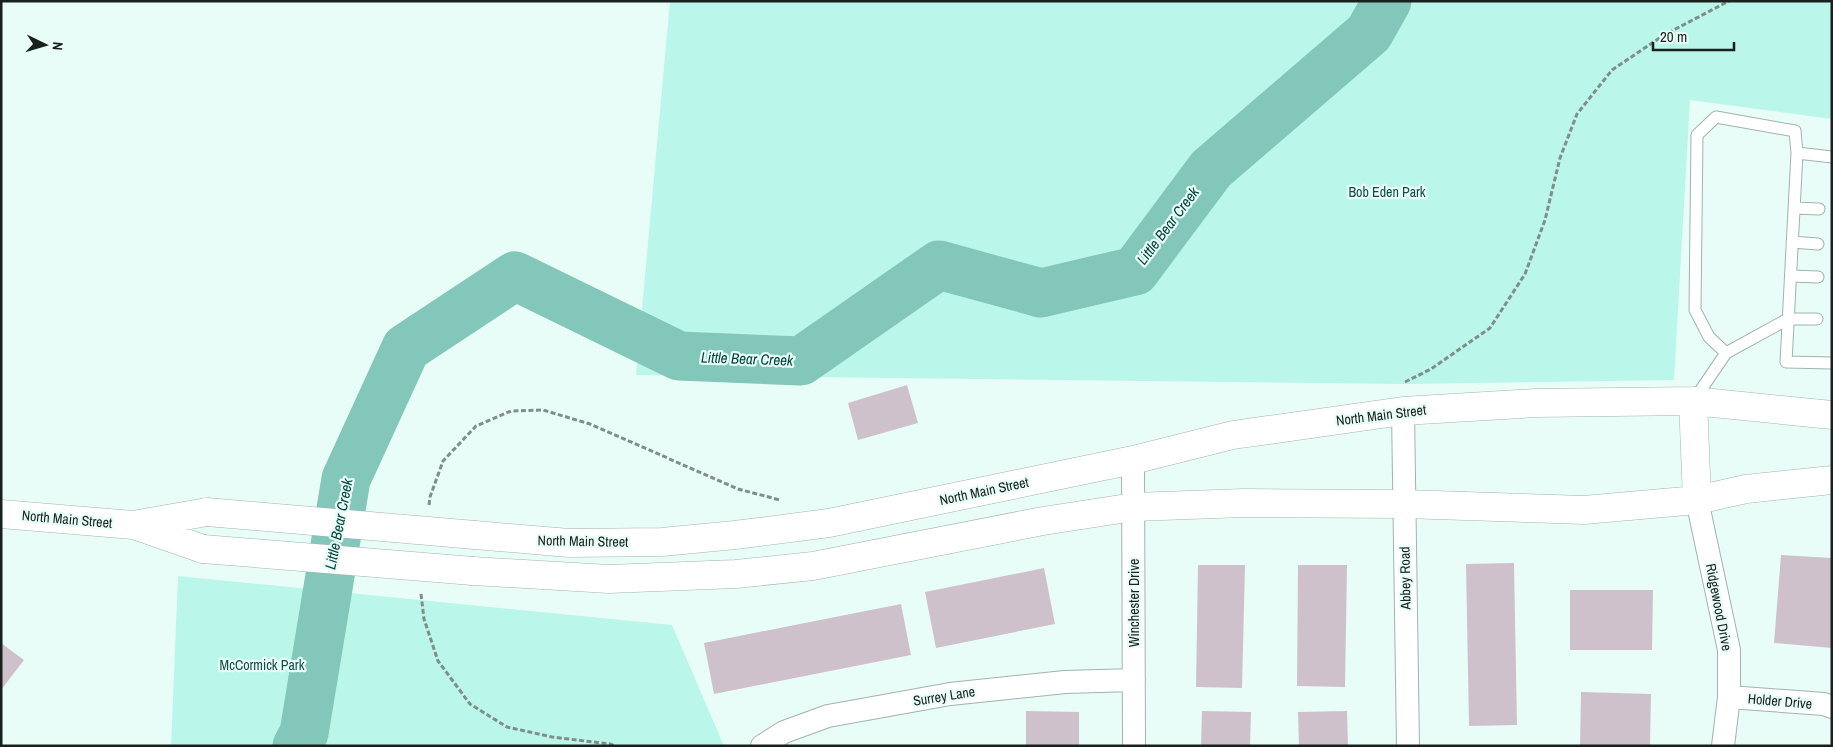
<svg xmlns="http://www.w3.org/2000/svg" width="1833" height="747" viewBox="0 0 1833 747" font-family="'Archivo Narrow',sans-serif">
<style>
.green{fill:#bbf6ea}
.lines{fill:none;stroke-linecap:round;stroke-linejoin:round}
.river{stroke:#82c7b9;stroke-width:49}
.building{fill:#cfc1cb}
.lane-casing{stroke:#a0b3af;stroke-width:13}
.street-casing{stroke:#a0b3af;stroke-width:24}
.secondary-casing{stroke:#a0b3af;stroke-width:29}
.path{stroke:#808e8a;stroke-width:3;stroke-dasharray:5 2.5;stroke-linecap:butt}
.lane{stroke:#fff;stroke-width:11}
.street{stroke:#fff;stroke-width:22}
.secondary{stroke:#fff;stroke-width:28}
.secondary-bridge-casing{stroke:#a0b3af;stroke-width:29;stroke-linecap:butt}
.secondary-bridge{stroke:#fff;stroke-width:28}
.labels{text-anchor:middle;stroke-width:4.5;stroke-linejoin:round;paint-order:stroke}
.park-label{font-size:14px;fill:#114d44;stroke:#e9fdf8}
.street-label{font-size:14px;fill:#19201e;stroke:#e9fdf8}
.water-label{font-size:15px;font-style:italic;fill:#03453c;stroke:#e9fdf8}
</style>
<rect width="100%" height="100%" fill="#e9fdf8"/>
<path class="green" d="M670,1H1832V119L1690,100L1674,380L1405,384L636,375Z
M178,576L672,625L724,746H171Z"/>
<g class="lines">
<path class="river" d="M297,746L304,733L346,479L406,348L515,276L679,356L801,361L939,265L1041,293L1135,271L1211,169L1369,33L1387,1"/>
</g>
<path class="building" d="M907,385L918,423L858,440L848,403Z
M1781,555L1832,558V648L1774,643Z
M1514,563L1517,725L1469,726L1466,564Z
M1198,565H1245L1242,688L1196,687Z
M1298,565H1347L1345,687L1297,686Z
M1044,568L1055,624L936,648L925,592Z
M1570,590H1653L1652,650H1570Z
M901,604L911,655L714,694L704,643Z
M1,643L24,660L1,690Z
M1581,692L1651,694L1650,746H1580Z
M1026,711L1079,712V746H1026Z
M1202,711L1251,712L1250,746H1201Z
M1347,711L1348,746H1299L1298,712Z"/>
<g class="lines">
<g class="lane-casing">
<path id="lane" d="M1832,157L1797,153L1786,362L1832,363
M1794,208L1819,209
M1792,242L1818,244
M1791,276L1818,277
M1726,353L1709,337L1695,310L1697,135L1716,117L1795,131L1797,153
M1694,400L1726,353L1788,319H1817"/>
</g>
<g class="street-casing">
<path id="street" d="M1403,411L1408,746
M1133,460L1134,746
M1697,500L1729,650V697L1723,746
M1729,697L1824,704L1832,707
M762,746L784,732L828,716L950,694L1065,682L1134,680"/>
</g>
<g class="secondary-casing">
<path id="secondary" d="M1693,401L1697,500
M1,514L133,525L207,512
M137,526L203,549
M475,535L569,543L662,542L735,535L829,523L1133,460L1233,435L1403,411L1536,403L1693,401L1832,415
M473,571L609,579L736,574L813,566L1043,521L1134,507L1244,503L1404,504L1584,510L1697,500L1746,489L1832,480"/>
</g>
<path class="path" d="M1405,382L1431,369L1490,328L1525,274L1545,220L1560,158L1577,114L1612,70L1664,35L1729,1
M429,505L430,497L443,461L476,426L511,411L543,410L590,424L738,489L780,500
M421,594L424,619L438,661L470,704L507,727L552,737L610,744L615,746"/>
<use href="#lane" class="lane"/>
<use href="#street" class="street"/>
<use href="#secondary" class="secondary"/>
<g class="secondary-bridge-casing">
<path id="secondary-bridge" d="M207,512L475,535
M203,549L473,571"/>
</g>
<use href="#secondary-bridge" class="secondary-bridge"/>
</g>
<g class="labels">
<g class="park-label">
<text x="1387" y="197">Bob Eden Park</text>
<text x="262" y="670">McCormick Park</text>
</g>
<g class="street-label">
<text transform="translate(1381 415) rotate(-7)" y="5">North Main Street</text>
<text transform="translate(984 491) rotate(-12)" y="5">North Main Street</text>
<text transform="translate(67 519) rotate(5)" y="5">North Main Street</text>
<text transform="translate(583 541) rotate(1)" y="5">North Main Street</text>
<text transform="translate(1405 578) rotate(-91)" y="5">Abbey Road</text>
<text transform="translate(1134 603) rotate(-90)" y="5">Winchester Drive</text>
<text transform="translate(1719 607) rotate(79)" y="5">Ridgewood Drive</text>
<text transform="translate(944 696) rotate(-9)" y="5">Surrey Lane</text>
<text transform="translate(1780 701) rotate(5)" y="5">Holder Drive</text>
</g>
<g class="water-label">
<text transform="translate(1168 226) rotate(-53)" y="5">Little Bear Creek</text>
<text transform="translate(747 359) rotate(2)" y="5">Little Bear Creek</text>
<text transform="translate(339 524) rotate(-79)" y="5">Little Bear Creek</text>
</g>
</g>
<rect width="1833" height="747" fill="none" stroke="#19201e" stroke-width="5"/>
<g transform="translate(45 45) rotate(95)" stroke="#e9fdf8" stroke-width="4" paint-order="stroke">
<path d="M0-4L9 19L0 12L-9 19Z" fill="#19201e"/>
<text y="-8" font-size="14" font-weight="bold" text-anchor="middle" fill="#19201e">N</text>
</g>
<path d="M1653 42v8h81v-8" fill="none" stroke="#19201e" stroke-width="2.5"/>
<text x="1660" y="42" font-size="15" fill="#19201e" stroke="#e9fdf8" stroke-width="4" paint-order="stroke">20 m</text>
</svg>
